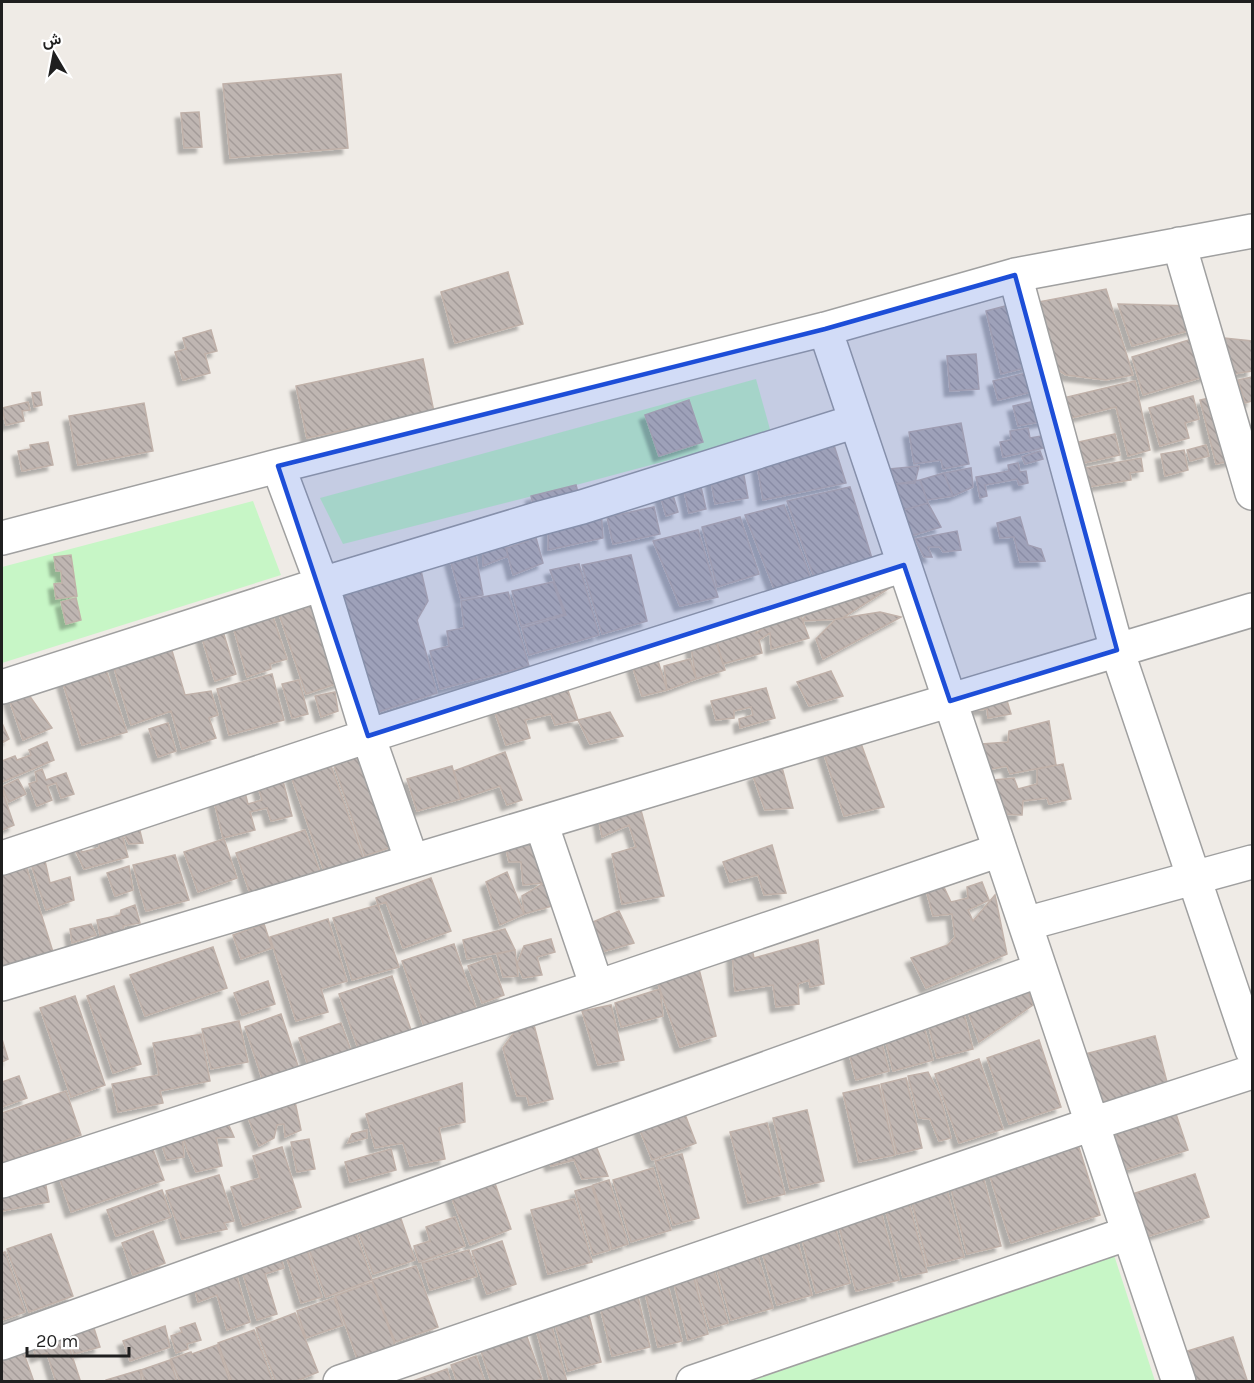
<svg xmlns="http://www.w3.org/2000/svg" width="1254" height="1383" viewBox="0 0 1254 1383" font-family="Karla,Vazirmatn,sans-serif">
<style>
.park{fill:#c7f6c6}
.building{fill:url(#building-back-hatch);stroke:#c0b1a9;stroke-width:1.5;filter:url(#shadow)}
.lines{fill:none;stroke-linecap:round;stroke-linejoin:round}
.street-casing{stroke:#a0a0a0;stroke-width:36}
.street{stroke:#fff;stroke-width:33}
.marked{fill:#1d4ed8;fill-opacity:0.2;stroke:#1d4ed8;stroke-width:4.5;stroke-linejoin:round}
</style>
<defs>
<pattern id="building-back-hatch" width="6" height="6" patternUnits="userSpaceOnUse" patternTransform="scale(1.5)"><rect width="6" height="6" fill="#bfb6b2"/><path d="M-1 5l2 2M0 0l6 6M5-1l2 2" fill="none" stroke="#a49c99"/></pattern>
<filter id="shadow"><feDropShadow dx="-5.5" dy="5.5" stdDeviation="1.5" flood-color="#0004"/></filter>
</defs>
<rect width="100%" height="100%" fill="#efebe6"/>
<path class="park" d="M756,379L771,433L576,485L343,544L320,498Z
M253,501L281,575L2,663V567Z
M1114,1255L1155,1381L748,1382Z"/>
<path class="building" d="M341,74L348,148L230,158L223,84Z
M199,112L202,147L184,148L181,113Z
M508,272L523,324L455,343L441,292Z
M1106,289L1133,375L1106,380L1066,375L1046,363L1033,303Z
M1013,304L1029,367L1001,374L986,311Z
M1118,304L1193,306L1199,328L1132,346Z
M211,330L217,351L205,354L210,373L183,380L175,352L186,349L183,338Z
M1199,337L1210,375L1143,395L1132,357Z
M1224,338L1252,341V371L1234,374Z
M976,354L979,389L950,391L947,356Z
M423,359L434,412L307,438L296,386Z
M1031,372L1036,391L998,400L993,381Z
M1252,377V401L1245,403L1238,380Z
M1135,381L1150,450L1128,456L1116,407L1067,419L1063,398Z
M40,392L42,405L34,407L32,393Z
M1193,396L1199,419L1185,423L1189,438L1160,446L1149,408Z
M1218,396L1234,460L1216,464L1200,400Z
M689,400L703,442L659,456L645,415Z
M1040,400L1045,421L1018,426L1013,406Z
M28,402L30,410L22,411L24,421L6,425L2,408Z
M144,403L153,451L78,465L69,416Z
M961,423L969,464L943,469L941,460L914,464L909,432Z
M1028,428L1030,438L1041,436L1044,448L1003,457L1000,442L1011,440L1010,431Z
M1115,434L1120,455L1070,466L1065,445Z
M48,442L53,465L22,471L18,451L31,449L30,445Z
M833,442L846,483L763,500L754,446Z
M1206,445L1209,456L1190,461L1187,450Z
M1184,450L1188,470L1165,476L1161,454Z
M1040,451L1043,459L1025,464L1022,457Z
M1141,458L1143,471L1130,473L1131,480L1077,489L1074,470Z
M1018,463L1020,472L1026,471L1028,483L1019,485L1017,479L985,485L987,496L980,498L976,477L1009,471L1008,465Z
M742,465L748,498L715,504L709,470Z
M919,466L915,483L896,484L890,469Z
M971,468L973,487L953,496L944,473Z
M944,473L953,496L927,500L920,480Z
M699,478L706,509L689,513L682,481Z
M920,480L928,503L904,510L896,484Z
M576,485L582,507L537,519L531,496Z
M670,485L678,512L666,516L658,488Z
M850,487L874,565L815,580L787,501Z
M600,493L603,538L548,550L549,508Z
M928,503L941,527L911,536L904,510Z
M784,505L813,584L776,594L745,515Z
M654,507L660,534L613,544L607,517Z
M740,517L759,574L717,587L702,527Z
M1020,517L1028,545L1041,549L1045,561L1020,562L1014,537L1000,538L997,523Z
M513,519L506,548L508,556L483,566L482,528Z
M533,527L543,563L513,575L506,548L528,541L523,529Z
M698,530L718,597L680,606L653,541Z
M957,531L961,550L943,552L940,547H928L932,557H924L915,539Z
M475,552L483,595L461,599L450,559Z
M71,555L77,596L56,599L54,584L62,583L61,571H56L54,557Z
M631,555L647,621L602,634L582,565Z
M419,562L428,601L417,620L437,693L375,713L335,587Z
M579,564L599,635L529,655L522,628L566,615L550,570Z
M870,580L891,587L841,619L803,621L812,598L841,601L859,597L857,586Z
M553,582L564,614L521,626L512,591Z
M508,592L529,666L440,689L430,651L449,646L447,631L464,628L461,601Z
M319,596L348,680L306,694L278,611Z
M76,598L81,620L66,624L61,602Z
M795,600L809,638L771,649L770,633L759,640L762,653L723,664L714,634L757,623L756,633L766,627L761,615Z
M880,612L901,617L823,659L816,639L836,619Z
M272,614L287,659L270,664L271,669L247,677L233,626Z
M222,628L236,674L215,681L201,635Z
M714,634L725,670L696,679L690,640Z
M170,644L185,695L211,691L218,715L209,718L216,738L182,749L171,711L131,725L112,661Z
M654,648L667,690L642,696L629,656Z
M690,659L696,679L667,690L664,666Z
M104,664L127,732L82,745L61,677Z
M831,671L843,696L809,706L797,682Z
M272,674L284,720L229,735L217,689Z
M299,680L308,714L292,718L282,684Z
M565,682L578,720L555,725L551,714L525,720L530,738L506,745L491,701Z
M1002,684L1011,714L988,718L987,709L968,711Z
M24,688L52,728L23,740L7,693Z
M766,688L775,718L740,728L739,719L753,715L751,707L734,711V718L716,720L711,701Z
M335,692L338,711L321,717L315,696Z
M610,712L623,736L590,744L578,720Z
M1049,721L1056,765L1010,774L1007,766L986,770L982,744L1008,742L1009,731Z
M2,723L9,739L2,743Z
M168,723L176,751L158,757L149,729Z
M859,738L884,807L844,816L823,751Z
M47,742L54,760L2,782V761L15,756L17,760L31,755L29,750Z
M505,752L522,800L507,805L500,786L461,799L454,771Z
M369,753L400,844L365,856L334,765Z
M780,760L793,808L765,810L753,776Z
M330,763L364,860L325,874L291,776Z
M1063,764L1071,799L1049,804L1047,798L1023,801L1022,815L1002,814L994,780L1014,778L1018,789L1037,784V769Z
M452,766L461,799L417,811L407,779Z
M42,769L46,780L66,773L74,794L61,798L56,783L47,786L52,800L37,806L29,784L37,781L35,772Z
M282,777L292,816L271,821L267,808L250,812L255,830L223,838L213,797L244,789L248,804L262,800L257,783Z
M18,779L26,794L9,802L2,787Z
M2,790L14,825L2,830Z
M639,803L664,896L622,904L612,854L636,847L629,825L602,837L598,815Z
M138,823L143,843L129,844L122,830Z
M305,830L321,875L252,899L236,853Z
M529,831L544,883L523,885L521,862H509L504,839Z
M122,834L128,857L84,869L73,845L78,840L82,852L99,848L100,835Z
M224,839L237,878L198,892L184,852Z
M772,845L786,893L764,895L758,875L730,882L723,862Z
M175,855L189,900L146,911L133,865Z
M23,856L53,952L2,966V863Z
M45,861L50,883L70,877L74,900L46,910L31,864Z
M129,866L133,890L115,896L107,873Z
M507,872L524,914L500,925L486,882Z
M431,878L451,931L403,948L386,902L378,905L376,898Z
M982,882L989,900L968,910L973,921L995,895L1007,954L926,988L911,958L948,945L955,937L952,914L933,916L925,886L942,883L951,902L968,898L967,887Z
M544,883L552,906L524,914L522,896Z
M135,905L140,923L123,926L126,938L102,945L97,920L120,915L121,910Z
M378,905L399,967L352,980L333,918Z
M619,911L634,943L598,953L586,925Z
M328,919L347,981L321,989L328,1012L296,1021L270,937Z
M91,924L96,935L72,943L70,929Z
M264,924L272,948L241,959L233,935Z
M505,929L515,950L467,959L463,940Z
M551,939L555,952L537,957L542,975L523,978L517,964L524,946Z
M818,940L824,984L810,987L809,980L798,984L799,1004L776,1007L773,985L735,991L732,951L752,949L754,958Z
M454,944L480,1020L428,1038L402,961Z
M213,947L227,988L145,1016L130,975Z
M515,950L518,976L503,977L497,954Z
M491,958L504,995L482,1003L468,966Z
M1020,967L1033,1005L979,1042L966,1006Z
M699,969L716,1036L680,1047L657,981Z
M392,976L411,1030L358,1048L339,994Z
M268,981L275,1004L242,1015L234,993Z
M114,986L141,1064L113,1073L87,996Z
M660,989L663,1016L621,1027L615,1003Z
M959,994L973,1049L937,1058L923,1004Z
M75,996L105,1085L71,1097L40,1008Z
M611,1005L624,1060L598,1065L582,1011Z
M919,1008L933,1060L893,1071L880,1018Z
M281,1014L299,1069L263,1081L245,1027Z
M239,1021L248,1062L211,1069L202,1029Z
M876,1021L889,1071L856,1080L843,1030Z
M341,1023L353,1056L310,1071L299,1038Z
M534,1025L553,1099L529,1105L527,1096H517L503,1048L518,1027Z
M201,1034L210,1081L160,1091L163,1103L118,1112L112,1084L159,1075L153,1043Z
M1155,1036L1168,1086L1094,1106L1081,1055Z
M2,1039L8,1059L2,1062Z
M1039,1040L1061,1107L1009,1124L987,1058Z
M979,1059L1003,1129L959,1143L935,1074Z
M928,1072L940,1096L951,1138L939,1141L930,1119L919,1118L908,1076Z
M19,1076L27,1098L2,1107V1082Z
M906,1078L922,1148L897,1154L881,1084Z
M462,1083L465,1122L439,1128L445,1159L410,1166L403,1143L375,1148L366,1114Z
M879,1085L895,1155L859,1162L843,1093Z
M66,1091L81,1135L2,1163V1113Z
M678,1096L696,1143L652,1160L633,1113Z
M294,1097L301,1130L285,1137L284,1124L277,1125L274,1138L259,1146L247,1115Z
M1172,1102L1188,1150L1118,1172L1103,1124Z
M807,1110L824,1181L790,1189L773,1118Z
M226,1119L234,1137L216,1138L222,1166L196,1172L187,1150L182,1133Z
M586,1121L608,1176L582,1179L574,1160L551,1166L544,1149Z
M767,1123L785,1194L748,1203L730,1132Z
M367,1130V1138L348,1143L352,1134Z
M182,1133L184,1157L167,1160L160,1140Z
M1076,1138L1100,1215L1011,1243L987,1167Z
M309,1139L315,1169L297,1172L291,1142Z
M151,1144L164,1180L71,1212L59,1176Z
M282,1147L301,1207L243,1226L231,1187L260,1178L253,1156Z
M391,1149L396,1170L350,1182L345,1162Z
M682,1154L699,1218L673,1225L655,1161Z
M42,1165L49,1202L2,1211V1174Z
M653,1168L671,1230L631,1242L613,1180Z
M1195,1174L1209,1217L1140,1239L1126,1196Z
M219,1175L234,1221L224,1223L227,1229L182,1239L166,1191Z
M492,1175L511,1229L470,1245L449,1191Z
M983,1176L1001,1246L967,1254L950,1184Z
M609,1180L628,1244L612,1249L593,1185Z
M945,1182L964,1257L928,1266L909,1190Z
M592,1186L610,1250L593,1255L575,1191Z
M162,1190L171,1217L116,1236L107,1210Z
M574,1199L592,1262L548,1274L531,1210Z
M908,1199L927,1272L903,1277L884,1204Z
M879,1204L899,1280L856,1291L836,1215Z
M398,1210L415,1260L373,1274L356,1224Z
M455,1217L465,1246L419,1262L414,1246L430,1241L426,1227Z
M833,1219L850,1283L816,1293L799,1228Z
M353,1225L372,1280L326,1297L306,1241Z
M153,1231L165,1263L133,1275L122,1243Z
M795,1232L812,1295L777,1305L759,1241Z
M51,1234L73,1296L29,1312L7,1249Z
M502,1241L516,1284L487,1294L472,1251Z
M305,1243L322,1297L301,1303L284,1249Z
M755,1245L773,1308L731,1320L714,1257Z
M469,1250L477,1276L430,1290L422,1263Z
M5,1252L25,1312L2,1320V1253Z
M279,1252L284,1268L265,1274L277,1314L257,1320L240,1264Z
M688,1254L708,1334L688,1340L668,1259Z
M711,1259L728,1323L710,1328L692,1264Z
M662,1262L682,1341L658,1347L639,1267Z
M416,1266L438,1327L395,1342L372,1280Z
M234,1267L250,1322L227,1330L217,1295L198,1302L193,1282Z
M372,1282L395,1345L357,1358L335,1296Z
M635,1285L650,1347L612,1356L597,1294Z
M334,1298L343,1325L306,1338L297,1311Z
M586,1304L601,1362L568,1371L552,1313Z
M295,1313L318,1372L294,1382H276L256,1328Z
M548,1313L567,1382H550L533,1317Z
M92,1322L100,1347L74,1354L66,1329Z
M195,1323L201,1340L187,1344L188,1349L176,1353L171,1336L182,1332L180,1328Z
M165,1326L170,1347L130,1361L123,1341Z
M254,1330L273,1382H232L218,1343Z
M64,1331L80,1380L77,1382H56L47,1353L36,1357L31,1342Z
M526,1334L542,1379L531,1382H491L481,1351Z
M1233,1337L1247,1380L1190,1382L1181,1353Z
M217,1345L230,1382H180L171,1359L191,1352L192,1354Z
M22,1348L34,1382H2V1355Z
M476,1356L485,1382H457L451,1365Z
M170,1360L177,1382H145L141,1370Z
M447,1369L451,1382H410Z
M140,1370L142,1382H106V1380Z"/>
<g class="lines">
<g class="street-casing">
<path id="street" d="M1179,244L1252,493
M1015,275L1117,650L1252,1050
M825,329L1179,1382
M278,466L322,584L368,736L412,861
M2,538L278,466L825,329L1015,275L1252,231
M2,687L322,584L537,519L582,507L856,421
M541,823L597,987
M2,858L368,736L904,565
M1025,924L1252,862
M2,984L1252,610
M2,1181L597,987L1000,850
M2,1343L1040,970
M340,1382L1092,1124L1252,1072
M693,1382L1129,1233"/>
</g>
<use href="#street" class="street"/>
</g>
<path class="marked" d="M1015,275L1117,650L950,701L904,565L368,736L278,466L825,329Z"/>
<rect width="1254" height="1383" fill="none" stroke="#1f1f1f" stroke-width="6"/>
<g transform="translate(54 54) rotate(350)" stroke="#ffffff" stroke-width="4.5" paint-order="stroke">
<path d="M0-4.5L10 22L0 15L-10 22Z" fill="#1f1f1f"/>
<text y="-9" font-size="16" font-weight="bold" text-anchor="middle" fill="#1f1f1f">ش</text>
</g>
<path d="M27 1347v9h102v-9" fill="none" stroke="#1f1f1f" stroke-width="3"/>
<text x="36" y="1347" font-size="18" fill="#1f1f1f" stroke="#ffffff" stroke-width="4.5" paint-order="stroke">20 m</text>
</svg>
